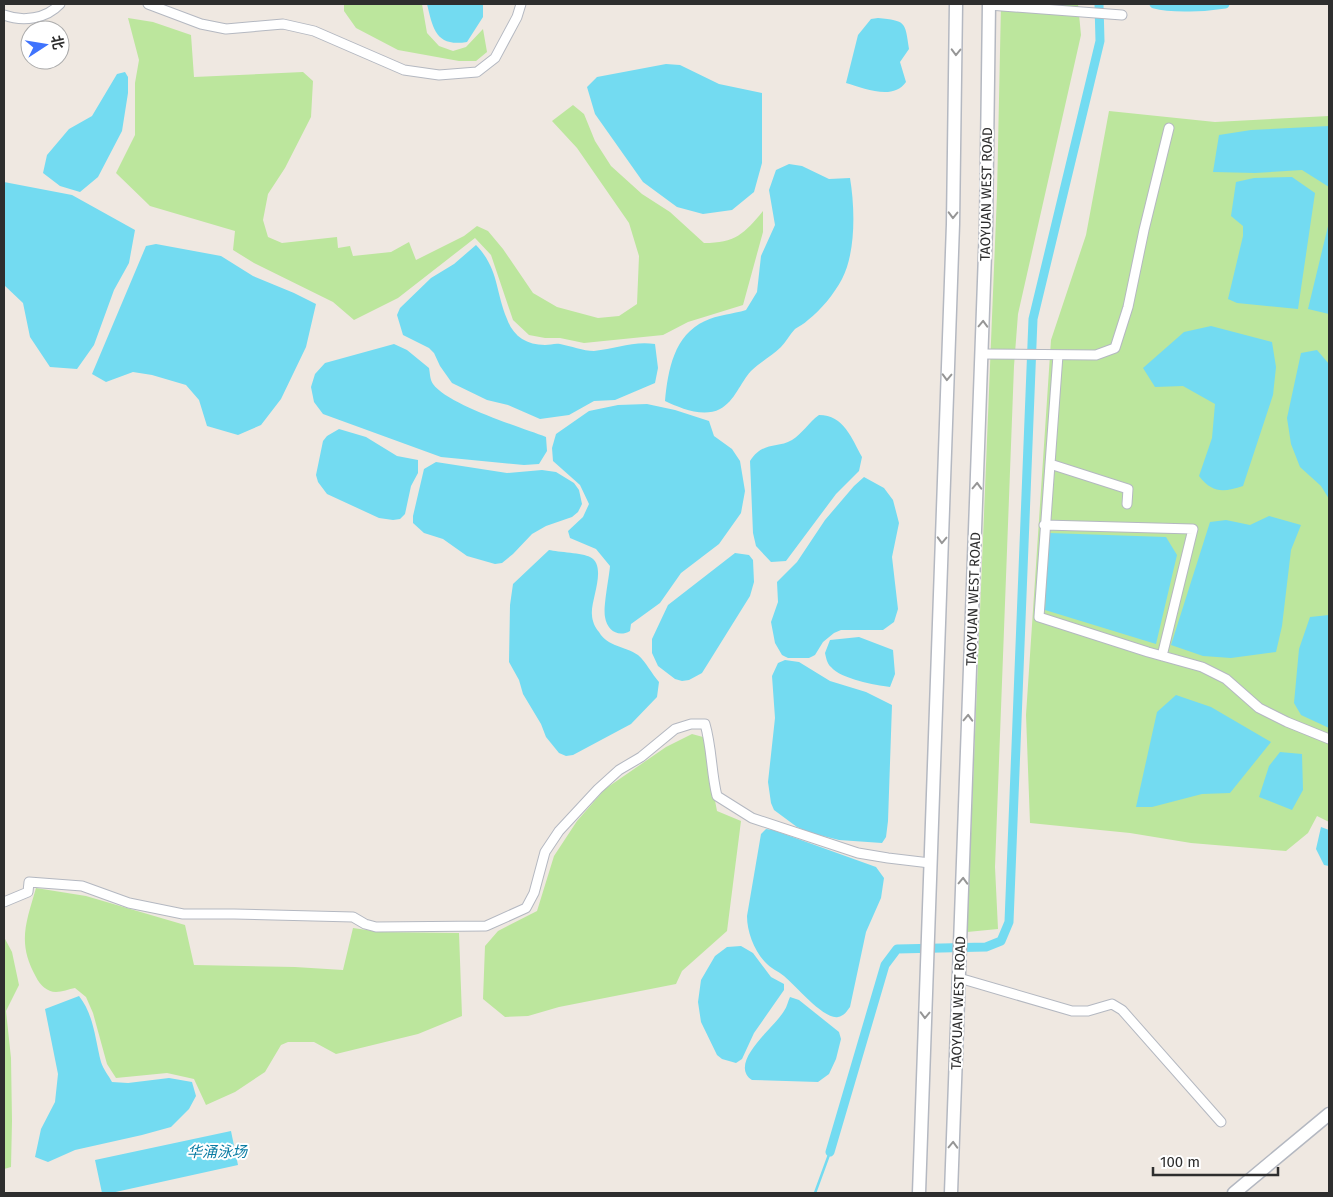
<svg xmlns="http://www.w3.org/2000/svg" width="1333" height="1197" viewBox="0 0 1333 1197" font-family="'Fira Sans','Noto Sans SC',sans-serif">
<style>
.green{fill:#bce69d}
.water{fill:#73dbf1}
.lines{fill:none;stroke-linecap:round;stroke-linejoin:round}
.stream{stroke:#73dbf1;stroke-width:2.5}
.canal{stroke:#73dbf1;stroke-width:9}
.street-casing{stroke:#b4b8c1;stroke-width:11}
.secondary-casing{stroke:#b4b8c1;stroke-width:15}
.street{stroke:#fff;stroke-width:9}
.secondary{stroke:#fff;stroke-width:12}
.oneway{stroke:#969696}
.labels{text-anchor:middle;stroke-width:4;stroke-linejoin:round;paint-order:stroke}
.street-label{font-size:14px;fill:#2e2e2e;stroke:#fff}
.water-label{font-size:15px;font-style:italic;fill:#0b7da4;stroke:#fff}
</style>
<rect width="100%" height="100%" fill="#efe8e1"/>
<path class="green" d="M344,4H422L427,33L439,46L453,51L466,47L483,29L487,52L476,61H459L398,50L356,28L344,11Z
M1001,4H1078L1081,35L1018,314L1014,366L995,867L998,929L967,932L997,194Z
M128,18L153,22L191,35L194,77L303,72L313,81L311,117L285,168L268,194L263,220L268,237L282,243L337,237L338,248L350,246L353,256L391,252L409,242L416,260L464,236L477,226L488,231L503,249L533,293L557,307L598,318L619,316L637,304L639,256L629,223L577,148L552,121L573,105L584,114L595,141L611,166L642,194L670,212L704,243C735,243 744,234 763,211V232L743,305L688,322L663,335L584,343L560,338H545L529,335L513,320L491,255L475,238L398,298L354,320L333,302L254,263L233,250L235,231L150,206L116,173L135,135V83L139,60Z
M1109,111L1215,122L1329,116V822L1317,816L1308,833L1286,851L1191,843L1130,833L1030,823L1026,715L1051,340L1086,235Z
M692,734L703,737L717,811L741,821L727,931L682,971L676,984L559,1007L528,1016L505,1017L483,999L485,946L498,931L537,911L554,856L577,821L605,789L666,747Z
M36,888L86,896L185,925L194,965L295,967L343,970L353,928L381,932L459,933L462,1016L418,1034L336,1054L314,1042H288L281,1045L265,1072L235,1092L206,1105L194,1079L167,1073L116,1078L107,1064L93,1013L86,997L75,988C69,989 62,992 56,992C47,992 40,985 36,977C17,943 26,923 36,888Z
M4,937L12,952L19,985L6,1011L11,1058L12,1121L11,1167L4,1169Z"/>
<path class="water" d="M427,4H483V17L467,42C436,47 433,29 427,4Z
M878,18C906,21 905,21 909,49L900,62L906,82C893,101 864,88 846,83L858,35L871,19Z
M666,64L680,65L719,84L762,93V163L754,192L732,210L703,214L677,207L643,182L595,114L587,87L597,77Z
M125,72L128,77V93L122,131L98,177L80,192L60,186L43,173L47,155L69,129L92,116L117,74Z
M1329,126V187L1302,170L1255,173L1213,172L1219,135L1251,130Z
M789,164L802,166L829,179L850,178C855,208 856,252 842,279C834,294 821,310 808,320C804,324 799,326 795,329C790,334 786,342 781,347C772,356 760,362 751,371C740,383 735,401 720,409C703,418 680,408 665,401C668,370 674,335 705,321C717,315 733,314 746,310L757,292L761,256L775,225L769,190L776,170Z
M1292,177L1315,193L1298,309L1237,303L1228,299L1243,236V226L1231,216L1236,182L1254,178Z
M4,182L72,195L135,230L129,263L114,290L94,345L77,369L50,367L30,337L23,303L4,285Z
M1329,222V314L1308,309Z
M156,244L221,256L253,276L294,293L316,304L306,347L281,399L261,425L238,435L207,426L199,400L186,385L152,375L133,372L106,382L92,374L146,246Z
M476,245C499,269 495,290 507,319C513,336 526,345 545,345C550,345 555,343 560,344C571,346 583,351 594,351C616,349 632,341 655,344L658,368L655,383L615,400L594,401L569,415L540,419L508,405L487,400L452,383L440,366L434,353L429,348L403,335L397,315L400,308L431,278L454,264Z
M1211,326L1272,342L1276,367L1273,395L1243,486C1224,492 1213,494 1199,476L1212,438L1215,404L1183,386L1155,387L1143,368L1184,332Z
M394,344L407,350L429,368C430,373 430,380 433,384C448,405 520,427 546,437L547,451L539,464L524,465L441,457L323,414L314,402L311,387L315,374L325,363Z
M1317,350L1329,364V499L1321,486L1300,467L1291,444L1287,418L1301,353Z
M647,404L675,410L709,421L714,436L732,449L740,461L745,491L741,513L719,544L681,573L660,603L631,624L630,631C618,638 607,630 605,617C603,607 609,578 610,566L596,549L570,538L568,531L583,517L589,504L580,485L553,461L552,448L556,434L589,411L618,405Z
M819,415C844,415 852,439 862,457L859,471L836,494L786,561L771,562L756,546L753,533L750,461C763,441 776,449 792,440C802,434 809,422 819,415Z
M339,429L366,437L397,456L418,460V473L411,486L405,514L400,519L393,520L379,518L327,494L318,482L316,475L323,441L327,436Z
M436,462L507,473L542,470L556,472L574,483L579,490L582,504L578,512L572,517L546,526L532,534L513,554L502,563L495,564L467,556L443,539L424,533L413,523V516L424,469Z
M864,477L884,488L893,500L899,523L892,557L898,609L894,622L883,630H841L834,633L823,642L815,655L809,658H788L782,655L775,643L771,622L778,602L777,582L797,562L825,520L854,486Z
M1269,516L1301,525L1291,550L1282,626L1276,652L1231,658L1203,656L1171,645L1210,522L1226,520L1250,525Z
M1049,533L1166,537L1177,555L1156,644L1045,610Z
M549,550C558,552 583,553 590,557C608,566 590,601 592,615C592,620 595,628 599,632C608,647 625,646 638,655C646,662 652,674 659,682L657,697L631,724L573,755L566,756L559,753L546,737L541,724L523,694L519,680L509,662L510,605L513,584Z
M735,553L749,555L753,560L754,582L750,596L702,673L689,680L682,681L675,679L658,666L652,653V639L668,605Z
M1329,615V728L1301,715L1294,703L1299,649L1310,617Z
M859,637L893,650L895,674L890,687C875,685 841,679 831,667C827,664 826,657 825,653L830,640Z
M785,660L799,662L830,681L866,692L892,705L888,821L886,837L882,843L839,840L811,833L797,827L774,810L771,803L768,782L775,718L772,676L778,663Z
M1176,695L1211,707L1271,742L1230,793L1202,794L1152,807H1136L1157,712Z
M1280,752L1302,754L1303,790L1292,810L1259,797L1269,766Z
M1321,827L1329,830V866L1324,865L1316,849Z
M766,829L773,830L876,867L884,878L881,898L866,932L850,1007C847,1011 844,1016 838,1017C824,1020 795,985 784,976C778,971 770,968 765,962C754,950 747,932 747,916L761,834Z
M741,946L753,953L771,977L784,984V990L754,1033L742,1059L736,1063L722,1059L717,1055L701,1022L698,1002L701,980L715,956L727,947Z
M79,996C94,1015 95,1039 101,1062C103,1069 109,1076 112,1082L128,1083L169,1078L192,1082L196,1096L189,1109L171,1127L142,1135L75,1150L48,1162L35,1157L41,1129L55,1102L58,1074L45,1009Z
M790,997L799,1000L839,1032L841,1039L836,1059L829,1074L818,1082L752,1080C727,1063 775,1027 784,1011C787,1007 788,1001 790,997Z
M231,1131L238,1165L111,1193H102L95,1160Z"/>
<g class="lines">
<path class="stream" d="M815,1193L830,1152"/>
<path class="canal" d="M1154,4C1173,9 1206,7 1225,4
M830,1152L885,965L897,949L986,947L1001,941L1009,922L1033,319L1100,41L1099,4"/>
<g class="street-casing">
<path id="street" d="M148,4L201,24L226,29L283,24L314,31L404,70L439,75L477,72L495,58L517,17L521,4
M989,5L1122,15
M4,15C23,22 46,19 60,4
M981,354L1096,355L1115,348L1128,307L1144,230L1169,128
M1058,355L1050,464L1128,489L1127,504
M1050,464L1039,617L1148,652L1202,667L1226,679L1259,708L1287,722L1329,739
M1044,525L1193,529L1162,656
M4,902L28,892L29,882L82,886L129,903L183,914H234L353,917L365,924L376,927L486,926L526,908L534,893L545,852L559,831L598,789L619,770L641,757L675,729L691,724H705C712,748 711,772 717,796L752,818L858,853L888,858L930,863
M959,978L1072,1011H1088L1112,1004L1122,1010L1221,1122"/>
</g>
<g class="secondary-casing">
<path id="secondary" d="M919,1193L953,224L956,4
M951,1193L986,226L989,4
M1234,1193L1329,1114"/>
</g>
<use href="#street" class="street"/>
<use href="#secondary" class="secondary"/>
</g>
<defs><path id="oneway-chevron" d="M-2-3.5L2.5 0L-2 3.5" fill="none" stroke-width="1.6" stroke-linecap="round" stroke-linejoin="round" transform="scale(1.25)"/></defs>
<g class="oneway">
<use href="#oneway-chevron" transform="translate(956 52) rotate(91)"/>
<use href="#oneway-chevron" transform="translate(953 215) rotate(91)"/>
<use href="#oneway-chevron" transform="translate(983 324) rotate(-88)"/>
<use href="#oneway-chevron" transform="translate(947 377) rotate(92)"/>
<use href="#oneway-chevron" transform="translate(977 486) rotate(-88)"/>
<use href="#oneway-chevron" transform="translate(942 540) rotate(92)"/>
<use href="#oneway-chevron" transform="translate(968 718) rotate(-88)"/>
<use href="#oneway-chevron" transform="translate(963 881) rotate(-88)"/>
<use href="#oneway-chevron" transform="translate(925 1015) rotate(92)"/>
<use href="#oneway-chevron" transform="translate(953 1145) rotate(-88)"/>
</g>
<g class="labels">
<g class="street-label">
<text transform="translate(986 194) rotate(-89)" y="5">TAOYUAN WEST ROAD</text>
<text transform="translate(973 599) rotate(-88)" y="5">TAOYUAN WEST ROAD</text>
<text transform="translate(958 1003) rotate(-88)" y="5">TAOYUAN WEST ROAD</text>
</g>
<g class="water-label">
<text x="217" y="1157">华涌泳场</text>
</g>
</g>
<rect width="1333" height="1197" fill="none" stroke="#2e2e2e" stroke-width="10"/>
<g transform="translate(45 45) rotate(78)"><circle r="24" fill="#ffffff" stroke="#ababab"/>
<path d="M0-4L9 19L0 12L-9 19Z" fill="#3f73fd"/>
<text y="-8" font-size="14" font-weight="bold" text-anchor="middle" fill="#2e2e2e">北</text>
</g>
<path d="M1153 1167v8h125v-8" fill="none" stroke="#2e2e2e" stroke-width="2.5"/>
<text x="1160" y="1167" font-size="15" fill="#2e2e2e" stroke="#ffffff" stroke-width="4" paint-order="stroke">100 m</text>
</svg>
